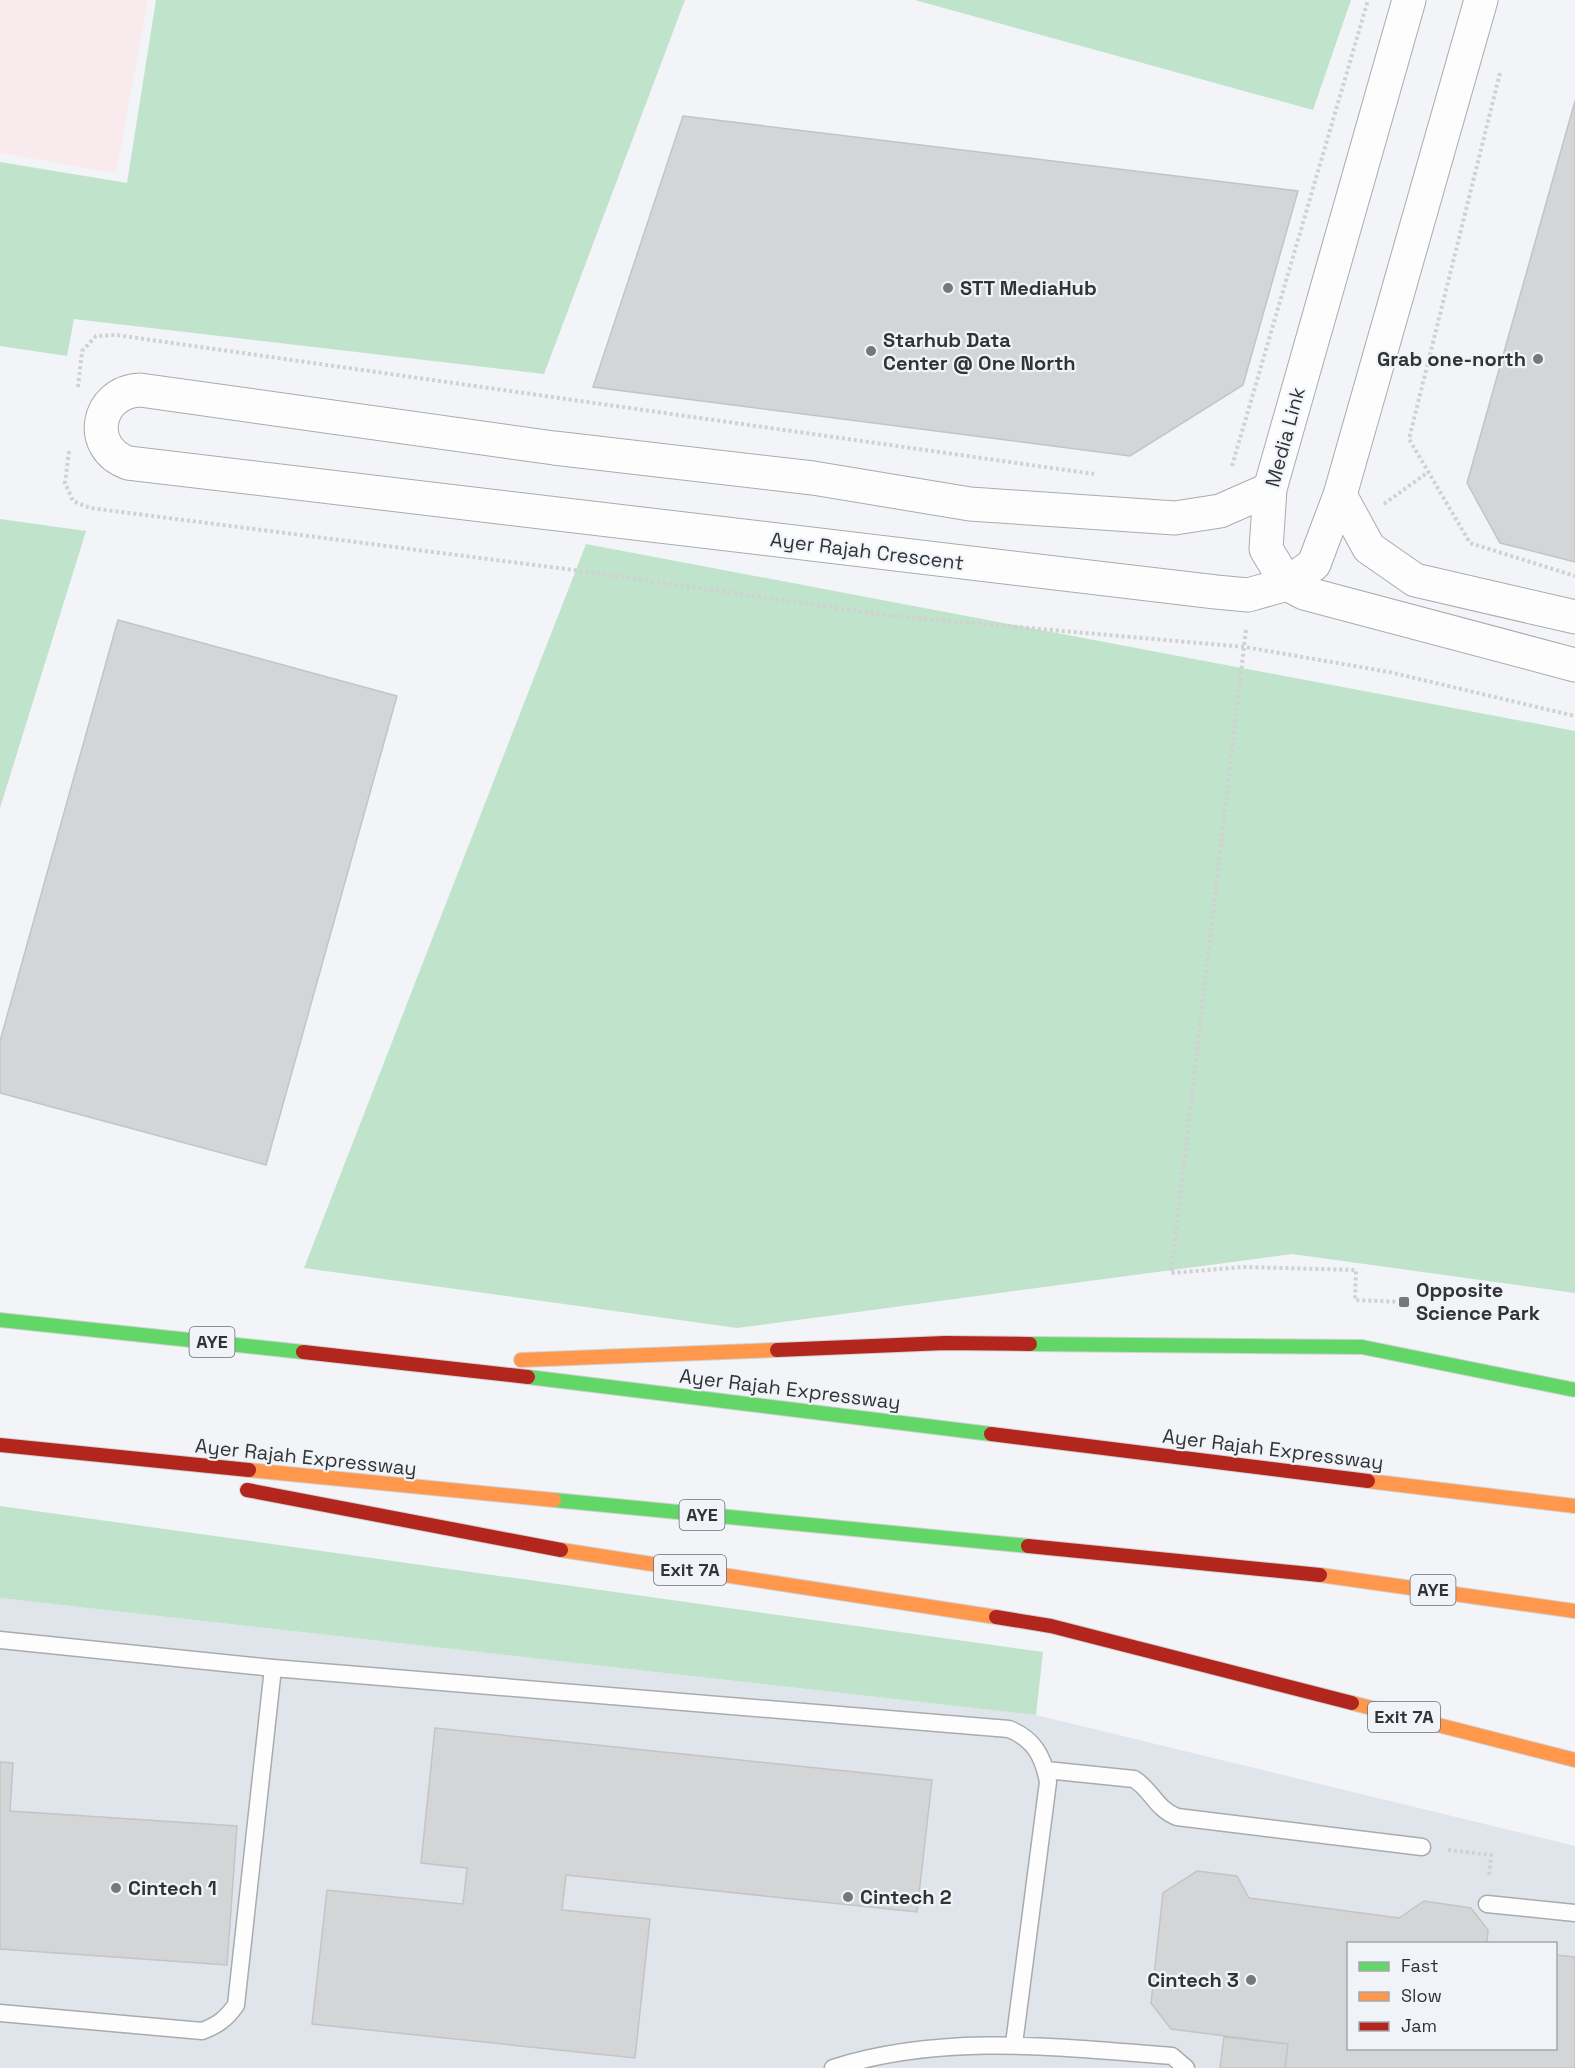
<svg xmlns="http://www.w3.org/2000/svg" width="1575" height="2068" viewBox="0 0 1575 2068" font-family="'Space Grotesk',sans-serif">
<style>
.built{fill:#e0e5ec;fill-rule:evenodd}
.industrial{fill:#f8eaed}
.green{fill:#c0e3cc}
.building{fill:#d4d5d7;stroke:#c4c4c7;stroke-width:1.5}
.lines{fill:none;stroke-linecap:round;stroke-linejoin:round}
.lane-casing{stroke:#a9abad;stroke-width:19}
.street-casing{stroke:#a9abad;stroke-width:35}
.fast-casing{stroke:#d1d2d3;stroke-width:16}
.slow-casing{stroke:#d1d2d3;stroke-width:16}
.jam-casing{stroke:#d1d2d3;stroke-width:16}
.path{stroke:#d1d1d2;stroke-width:4;stroke-dasharray:3 3;stroke-linecap:butt}
.lane{stroke:#fdfdfe;stroke-width:16}
.street{stroke:#fdfdfe;stroke-width:33}
.fast{stroke:#63d668;stroke-width:14}
.slow{stroke:#ff974d;stroke-width:14}
.jam{stroke:#b3261e;stroke-width:14}
.fast-bridge-casing{stroke:#d1d2d3;stroke-width:16;stroke-linecap:butt}
.fast-bridge{stroke:#63d668;stroke-width:14}
.poi-dot{fill:#757779;stroke:#f0f4f9;stroke-width:2}
.labels{text-anchor:middle;stroke-width:4.5;stroke-linejoin:round;paint-order:stroke}
.shield{fill:#f0f4f9;stroke:#6a6d70;stroke-width:1.5}
.shield-label{font-size:18px;font-weight:bold;fill:#313335}
.poi-label{font-size:20px;font-weight:bold;fill:#313335;stroke:#f0f4f9;text-anchor:start}
.street-label{font-size:20px;fill:#313335;stroke:#f0f4f9}
</style>
<rect width="100%" height="100%" fill="#f2f4f7"/>
<path class="built" d="M0,1598L1036,1715L1575,1846V2068H0ZM1348,1944H1556V2048H1348Z"/>
<path class="industrial" d="M0,0H148L116,173L0,153Z"/>
<path class="green" d="M156,0H685L544,374L74,319L67,356L0,346V162L127,183Z
M915,0H1351L1313,110Z
M0,519L86,531L0,808Z
M586,544L1575,731V1293L1292,1254L737,1328L304,1268Z
M0,1506L1043,1652L1036,1715L0,1598Z"/>
<path class="building" d="M1575,101V562L1500,543L1467,483Z
M683,116L1298,191L1243,385L1130,456L593,387Z
M118,620L397,696L266,1165L0,1093V1041Z
M435,1728L932,1780L917,1912L566,1875L562,1910L650,1919L635,2058L312,2024L327,1890L463,1904L467,1868L421,1863Z
M0,1762L13,1763L10,1811L237,1826L227,1965L0,1949Z
M1197,1871L1237,1876L1249,1898L1399,1918L1424,1901L1471,1908L1488,1930L1487,1944H1348V2048H1556V1955L1575,1957V2068H1285L1288,2044L1171,2029L1151,2003L1163,1893Z
M1224,2037L1288,2044L1285,2068H1220Z"/>
<g class="lines">
<g class="lane-casing">
<path id="lane" d="M0,1640L273,1668L1009,1729C1034,1739 1043,1756 1048,1782L1014,2044
M1046,1770L1134,1779C1151,1789 1156,1809 1177,1817L1422,1847
M1487,1904L1575,1913
M0,2013L202,2031C218,2025 226,2019 236,2005L273,1668
M833,2068C943,2033 1059,2047 1172,2056L1186,2068"/>
</g>
<g class="street-casing">
<path id="street" d="M1409,0L1270,489L1266,549L1287,584L1304,593L1575,665
M1270,489L1220,511L1175,518L970,504L813,478L554,448L140,390C96,392 86,448 128,463L1216,592L1248,595L1287,584L1314,564L1340,495L1481,0
M1340,495L1369,548L1415,580L1575,617"/>
</g>
<g class="fast-casing">
<path id="fast" d="M0,1320L303,1352
M1030,1344L1362,1347
M528,1377L991,1434
M554,1500L1028,1546"/>
</g>
<g class="slow-casing">
<path id="slow" d="M521,1360L777,1350
M249,1470L554,1500
M1368,1481L1575,1506
M561,1550L996,1617
M1320,1575L1575,1611
M1352,1703L1575,1760"/>
</g>
<g class="jam-casing">
<path id="jam" d="M777,1350L945,1343L1030,1344
M303,1352L528,1377
M991,1434L1368,1481
M0,1445L249,1470
M247,1490L561,1550
M1028,1546L1320,1575
M996,1617L1051,1626L1352,1703"/>
</g>
<path class="path" d="M1500,73L1409,439L1470,543L1575,576
M78,387L82,351L96,336L116,335L1094,474
M69,451L65,483L73,501L90,508L574,570L892,616L1245,647L1389,672L1575,716
M1232,466L1368,0
M1384,504L1427,473
M1246,630L1171,1273L1244,1267L1356,1270L1355,1300L1404,1302
M1448,1850L1491,1855L1489,1876"/>
<use href="#lane" class="lane"/>
<use href="#street" class="street"/>
<use href="#fast" class="fast"/>
<use href="#slow" class="slow"/>
<use href="#jam" class="jam"/>
<g class="fast-bridge-casing">
<path id="fast-bridge" d="M1362,1347L1575,1390"/>
</g>
<use href="#fast-bridge" class="fast-bridge"/>
</g>
<g class="poi-dot">
<circle cx="948" cy="288" r="6"/>
<circle cx="871" cy="351" r="6"/>
<circle cx="1538" cy="359" r="6"/>
<rect x="1398" y="1296" width="12" height="12" rx="3"/>
<circle cx="116" cy="1888" r="6"/>
<circle cx="848" cy="1897" r="6"/>
<circle cx="1251" cy="1980" r="6"/>
</g>
<g class="labels">
<g class="shield">
<rect x="189.5" y="1327" width="45" height="30" rx="4.5"/>
<rect x="679.5" y="1500" width="45" height="30" rx="4.5"/>
<rect x="654" y="1555" width="72" height="30" rx="4.5"/>
<rect x="1410.5" y="1575" width="45" height="30" rx="4.5"/>
<rect x="1368" y="1702" width="72" height="30" rx="4.5"/>
</g>
<g class="shield-label">
<text x="212" y="1348">AYE</text>
<text x="702" y="1521">AYE</text>
<text x="690" y="1576">Exit 7A</text>
<text x="1433" y="1596">AYE</text>
<text x="1404" y="1723">Exit 7A</text>
</g>
<g class="poi-label">
<text x="960" y="295">STT MediaHub</text>
<text x="883" y="347">Starhub Data<tspan x="883" dy="23">Center @ One North</tspan></text>
<text x="1526" y="366" text-anchor="end">Grab one-north</text>
<text x="1416" y="1297">Opposite<tspan x="1416" dy="23">Science Park</tspan></text>
<text x="128" y="1895">Cintech 1</text>
<text x="860" y="1904">Cintech 2</text>
<text x="1239" y="1987" text-anchor="end">Cintech 3</text>
</g>
<g class="street-label">
<text transform="translate(1285 437) rotate(-75)" y="7">Media Link</text>
<text transform="translate(867 551) rotate(7)" y="7">Ayer Rajah Crescent</text>
<text transform="translate(790 1389) rotate(7)" y="7">Ayer Rajah Expressway</text>
<text transform="translate(1273 1449) rotate(7)" y="7">Ayer Rajah Expressway</text>
<text transform="translate(306 1457) rotate(6)" y="7">Ayer Rajah Expressway</text>
</g>
</g>
<rect x="1347" y="1942" width="210" height="108" fill="#f0f4f9" stroke="#a4a7ab" stroke-width="1.5"/>
<rect x="1359" y="1962" width="30" height="9" fill="#63d668" stroke="#a4a7ab" stroke-width="1.5"/>
<text x="1401" y="1972" font-size="18" fill="#313335">Fast</text>
<rect x="1359" y="1992" width="30" height="9" fill="#ff974d" stroke="#a4a7ab" stroke-width="1.5"/>
<text x="1401" y="2002" font-size="18" fill="#313335">Slow</text>
<rect x="1359" y="2022" width="30" height="9" fill="#b3261e" stroke="#a4a7ab" stroke-width="1.5"/>
<text x="1401" y="2032" font-size="18" fill="#313335">Jam</text>
</svg>
